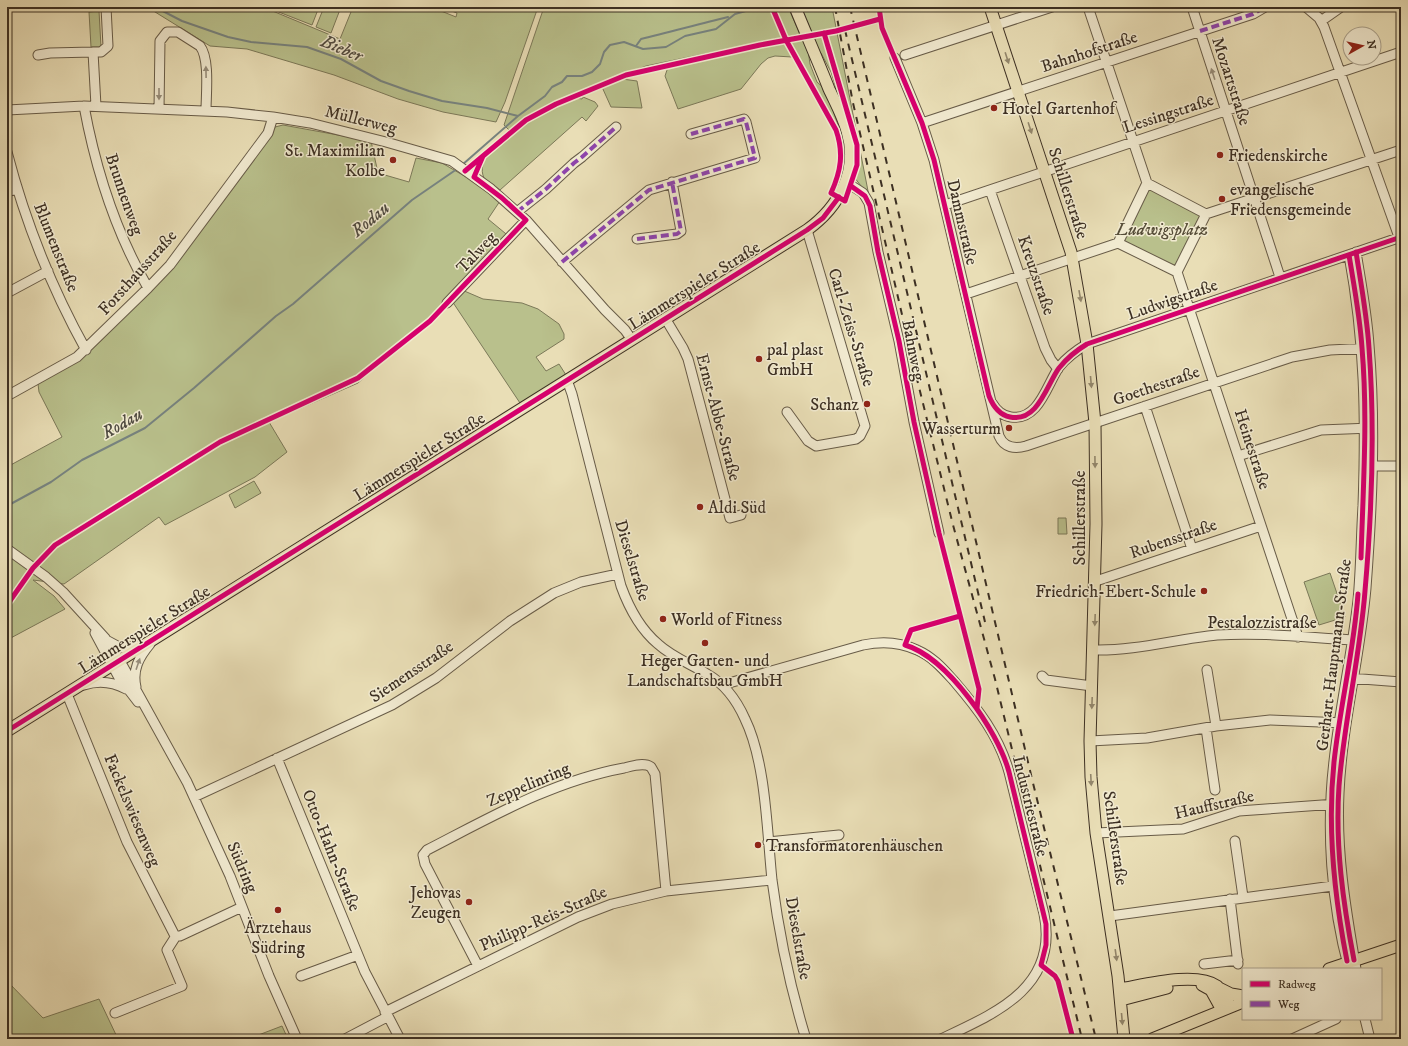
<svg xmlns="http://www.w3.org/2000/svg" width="1408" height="1046" viewBox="0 0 1408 1046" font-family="'IM FELL DW Pica',serif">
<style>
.green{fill:#b9c08c;stroke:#7b7858}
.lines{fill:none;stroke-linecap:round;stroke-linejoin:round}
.stream{stroke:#77827e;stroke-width:2}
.minor-casing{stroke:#685c48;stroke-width:11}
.major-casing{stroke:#3d3023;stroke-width:13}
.minor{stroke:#f1ead0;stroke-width:9}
.major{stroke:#e9deb6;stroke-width:11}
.rail{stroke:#3d3023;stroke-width:2;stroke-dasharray:7 7;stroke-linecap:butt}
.quiet{stroke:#8e44ad;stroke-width:4;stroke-dasharray:8 4;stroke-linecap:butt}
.cycleway-casing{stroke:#f1ead0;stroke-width:8}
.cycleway{stroke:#d6006c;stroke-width:5}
.oneway{fill:#93876c}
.oneway2{fill:#978d7a}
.poi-dot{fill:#8f2418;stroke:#f1ead0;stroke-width:1.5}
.labels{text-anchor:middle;stroke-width:3;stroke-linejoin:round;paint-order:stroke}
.street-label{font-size:17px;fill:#3d3023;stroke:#f1ead0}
.poi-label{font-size:17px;fill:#3d3023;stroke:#f1ead0;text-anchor:start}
.park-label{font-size:17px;font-style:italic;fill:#564d38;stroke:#f1ead0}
.water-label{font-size:18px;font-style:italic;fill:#504b41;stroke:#f1ead0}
</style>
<rect width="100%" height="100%" fill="#e9deb6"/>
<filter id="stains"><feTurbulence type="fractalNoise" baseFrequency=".005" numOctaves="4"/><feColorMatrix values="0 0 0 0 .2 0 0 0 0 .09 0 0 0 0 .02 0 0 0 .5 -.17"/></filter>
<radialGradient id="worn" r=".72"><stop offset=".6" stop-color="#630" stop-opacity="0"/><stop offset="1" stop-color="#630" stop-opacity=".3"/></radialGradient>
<path class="green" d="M147,7H263L340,39L353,7H431L456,17L457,13L441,7H538L505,102L496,122L443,112L398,99L334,75L247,49L210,46Z
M266,7H319L312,25Z
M324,7H341L331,33L316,27Z
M544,7H788L800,34L646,66L567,97L509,130L504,125Z
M800,7H832L869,196L854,177L852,179L834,90L836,88L831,72L821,53L815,47Z
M99,11L101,47H91L89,12Z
M802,39L808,50L810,64L817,82L826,90L839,128L834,131L792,57L775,56L768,58L761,64L741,89L678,109L665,76L668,67Z
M622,79L637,81L642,108L611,107L602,87Z
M583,97L595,102L598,106L586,121L582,117L500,190L484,178C469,145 554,108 576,98L582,99Z
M283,125L371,141L378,173L409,182L416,158L442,163L502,198L488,219L511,238L462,290L483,299L522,303L538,309L559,324L564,334V339L536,357L546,371L559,364L566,375L520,403L452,301L458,294L358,383L269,422L287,452L255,477L165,525L159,517L64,584L33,580L54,596L65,609L7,640V467L62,437L39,392L38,384L84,357L152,290L178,261L275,127Z
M1148,187L1203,215L1176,269L1122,242Z
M254,481L261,493L235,508L229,495Z
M1058,518H1066L1067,534H1058Z
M1330,573L1345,617L1319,625L1304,582Z
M7,981L43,1018L99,999L118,1039H7Z
M282,1026L288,1039H248Z"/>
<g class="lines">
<path class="stream" d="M155,7L182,21L228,37L251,42L307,47L341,59L381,81L409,91L442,101L487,108L518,116
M636,46L641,39C670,32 699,24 728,17
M462,165L518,116L545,96L552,87L562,82L567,76H582L592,72L600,64L604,52L610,45L624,42L643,49L666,47L685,36L716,29L735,14L760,7
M7,506L51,482L82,460L145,428L194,388L276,316L293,304L412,200L457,169"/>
<g class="minor-casing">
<path id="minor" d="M1088,7L1147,183
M1192,7L1280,277
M1306,7L1319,18L1324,27L1399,237
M1321,21L1341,7
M38,55L50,53L93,52
M905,55L1052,7
M895,58L922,123L934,160L999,436C1004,448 1015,449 1026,446L1292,357L1330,350L1369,348
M84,106C96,171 115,231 148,288
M96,106L93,52H101L108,46L106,7
M159,109L160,41L167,32H178L200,46C210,59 206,94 206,111
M7,110L84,106L227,112L273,117L310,123L386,142L452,161L491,189L526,220L605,310L625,330L632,340
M922,123L1253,14L1265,7
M7,152C25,221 51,287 86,350
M846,182L863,193L869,203L878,252L899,341L914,422L939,533
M1147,183L1206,214L1177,272L1118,243Z
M990,190L1045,348L1051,360L1058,369
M7,192L17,189
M945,205L1401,52
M517,212L546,189L574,163L582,157L616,127
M1206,214L1401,150
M637,239L677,234L681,231L672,182
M1349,255C1365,342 1366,418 1363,506C1361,538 1361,569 1358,600C1352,654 1340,707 1334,761C1326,829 1331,903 1349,969
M562,262L649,190L755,158L746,122L744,119L691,134
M1177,272L1298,637
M7,293L48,271
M966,294L1118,243
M447,303L526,220
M665,318L683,348L688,359L730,518L741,515
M567,380L572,394L621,586C629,608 640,629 658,644C672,657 691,664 707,674C725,684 737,701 745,719C766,762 767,832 772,880C779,934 790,987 806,1039
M7,396L77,357L148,288L170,265L268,133L273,117
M992,403C996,410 1003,416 1011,417C1039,421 1047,384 1059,367C1067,357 1077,350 1087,344L1401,237
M1145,406L1192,549
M787,412L808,441L816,446L856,439L860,436L865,426L807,230
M1238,456L1321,430L1371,428
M1367,463L1372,466H1401
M7,549L46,577L63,592L105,638L120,661L187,782L230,876L269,976L297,1039
M1096,581L1261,526
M95,633L118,676L138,702
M108,641L121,648L143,645
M1094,650C1136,651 1176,639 1217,635C1264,632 1311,638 1357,640
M1207,670L1216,726
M1042,676L1046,680L1092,686
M1349,678L1401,682
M84,685C99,680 113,682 126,689
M722,685L863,645C881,641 900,642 917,650C933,657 943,669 954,681C978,709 999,736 1009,772L1044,914C1059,987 996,1013 941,1039
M136,687C132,670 139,657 150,644
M67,694L127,842L174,934L176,936H180L242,907
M1206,728L1215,790
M1090,741L1147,738L1216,726L1270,720L1345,723
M277,758L365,972L400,1039
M194,797L392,705L436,678L510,621L554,593L581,582L618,574
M1096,833L1183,829L1239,811L1336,804
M1235,841L1243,897
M768,842L839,835
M1230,899L1238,964
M1110,916L1340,885
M1204,964L1238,960
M478,966L425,864L423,855L427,850C491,817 553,781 624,768C632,766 644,762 651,767L655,774L666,891
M1356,969C1346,910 1336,853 1339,793C1342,724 1360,657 1366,588C1372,508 1376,426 1369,345C1367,314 1361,283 1356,252
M301,976L358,955
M385,1012L578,917L612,904L666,891L772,880
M115,1013L182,986L167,950L176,936
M1365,1019L1370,1039
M345,1039L387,1017
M1292,1039L1336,1019"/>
</g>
<g class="major-casing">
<path id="major" d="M990,7L1071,252L1087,344L1095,423L1096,524L1090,741L1091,777L1096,833L1118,976L1124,1039
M7,731L807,230C839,207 859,171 847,131C843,116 835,102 829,89C818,61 806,34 795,7
M1329,969L1401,945
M1202,985L1211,990L1222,1010
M1219,988L1231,994L1243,996
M1120,989C1144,985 1196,971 1217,986C1223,991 1227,1000 1230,1007
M1121,1000L1167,988
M1152,1039L1243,1002"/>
</g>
<use href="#minor" class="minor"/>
<use href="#major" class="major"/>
<path class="rail" d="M835,7L853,103L916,375L953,525L995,679L1082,1039
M850,7L1032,779L1096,1039
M845,30L985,622"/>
<path class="quiet" d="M1200,31L1253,14L1265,7
M517,212L546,189L574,163L582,157L616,127
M637,239L677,234L681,231L672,182
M562,262L649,190L755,158L746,122L744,119L691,134"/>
<g class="cycleway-casing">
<path id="cycleway" d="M772,7L786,40L836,130C844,153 841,171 831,193L845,201L857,165V145L824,33
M879,7L882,28L922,123L934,160L989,396C993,406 1000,415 1010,417C1038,423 1047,384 1059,368C1067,358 1077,350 1087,344L1401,237
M465,171L526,120L556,104L626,75L760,45L836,31L880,19
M851,186L865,196L870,206L878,252L899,341L914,422L939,533L979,689L977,708
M1349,255C1354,286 1360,317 1362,348C1368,418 1363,488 1361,558
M7,605L33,568L55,545L220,442L358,378L430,321L526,220L502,198L474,177L483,156
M960,616L911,630L905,645C947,657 998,731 1009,772L1046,924V945L1041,965L1055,976L1058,981L1073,1039
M7,731L807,230L823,218L839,197
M1354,960C1343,903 1335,845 1339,786C1344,721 1360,657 1365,591C1372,511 1375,428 1369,348C1367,316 1361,284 1356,252
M1347,961C1334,895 1327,829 1334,762C1340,706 1354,650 1358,594"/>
</g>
<use href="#cycleway" class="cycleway"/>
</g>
<defs><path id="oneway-solid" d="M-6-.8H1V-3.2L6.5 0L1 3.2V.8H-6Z"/></defs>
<g class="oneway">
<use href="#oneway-solid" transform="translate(1007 58) rotate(72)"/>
<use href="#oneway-solid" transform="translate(1030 128) rotate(72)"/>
<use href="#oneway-solid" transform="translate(1080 296) rotate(80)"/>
<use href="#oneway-solid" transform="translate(1091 382) rotate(85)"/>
<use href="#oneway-solid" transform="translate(1095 462) rotate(89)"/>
<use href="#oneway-solid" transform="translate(1095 620) rotate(92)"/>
<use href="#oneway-solid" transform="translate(1092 703) rotate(92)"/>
<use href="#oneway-solid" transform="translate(1091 780) rotate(87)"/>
<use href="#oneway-solid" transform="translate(1116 955) rotate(82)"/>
<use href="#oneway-solid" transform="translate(1122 1019) rotate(85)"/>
</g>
<g class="oneway2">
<use href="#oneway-solid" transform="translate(206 72) rotate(-91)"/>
<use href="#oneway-solid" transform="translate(1213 74) rotate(-108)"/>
<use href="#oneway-solid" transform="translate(159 94) rotate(90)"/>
<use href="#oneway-solid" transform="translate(138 664) rotate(-71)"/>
</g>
<g class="poi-dot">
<circle cx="994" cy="108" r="4"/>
<circle cx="1220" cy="155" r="4"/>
<circle cx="393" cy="160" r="4"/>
<circle cx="1222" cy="199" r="4"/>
<circle cx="759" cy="359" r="4"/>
<circle cx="867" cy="404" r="4"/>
<circle cx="1009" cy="428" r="4"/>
<circle cx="700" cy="507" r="4"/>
<circle cx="1204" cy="591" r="4"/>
<circle cx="663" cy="619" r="4"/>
<circle cx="705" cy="643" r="4"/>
<circle cx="758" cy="845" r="4"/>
<circle cx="469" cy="902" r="4"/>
<circle cx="278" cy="910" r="4"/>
</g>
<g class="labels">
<g class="street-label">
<text transform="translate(1089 51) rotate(-18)" y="6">Bahnhofstraße</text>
<text transform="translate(1232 81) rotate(72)" y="6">Mozartstraße</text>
<text transform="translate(1168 113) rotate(-18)" y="6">Lessingstraße</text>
<text transform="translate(361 119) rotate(14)" y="6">Müllerweg</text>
<text transform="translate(1069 193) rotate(72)" y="6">Schillerstraße</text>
<text transform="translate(125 194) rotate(71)" y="6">Brunnenweg</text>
<text transform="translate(963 222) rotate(77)" y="6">Dammstraße</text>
<text transform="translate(57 247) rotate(68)" y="6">Blumenstraße</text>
<text transform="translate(476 252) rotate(-47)" y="6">Talweg</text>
<text transform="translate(137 272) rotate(-48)" y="6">Forsthausstraße</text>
<text transform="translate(1037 275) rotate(71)" y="6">Kreuzstraße</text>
<text transform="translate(694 285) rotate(-32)" y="6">Lämmerspieler Straße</text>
<text transform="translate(1172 299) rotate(-19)" y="6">Ludwigstraße</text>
<text transform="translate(852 327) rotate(73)" y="6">Carl-Zeiss-Straße</text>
<text transform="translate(914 350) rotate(79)" y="6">Bahnweg</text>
<text transform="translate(1156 385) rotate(-19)" y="6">Goethestraße</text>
<text transform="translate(719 417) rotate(75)" y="6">Ernst-Abbe-Straße</text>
<text transform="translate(1253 449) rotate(72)" y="6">Heinestraße</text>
<text transform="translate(419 456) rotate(-32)" y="6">Lämmerspieler Straße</text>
<text transform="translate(1079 518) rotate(-90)" y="6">Schillerstraße</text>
<text transform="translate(1173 538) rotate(-19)" y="6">Rubensstraße</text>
<text transform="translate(633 560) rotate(73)" y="6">Dieselstraße</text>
<text x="1262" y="628">Pestalozzistraße</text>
<text transform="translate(144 629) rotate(-32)" y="6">Lämmerspieler Straße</text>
<text transform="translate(1333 655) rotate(-83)" y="6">Gerhart-Hauptmann-Straße</text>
<text transform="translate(411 671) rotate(-34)" y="6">Siemensstraße</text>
<text transform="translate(528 784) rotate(-23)" y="6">Zeppelinring</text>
<text transform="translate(1214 804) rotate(-13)" y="6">Hauffstraße</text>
<text transform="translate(1031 806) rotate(76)" y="6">Industriestraße</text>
<text transform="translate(133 810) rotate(67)" y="6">Fackelswiesenweg</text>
<text transform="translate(1116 838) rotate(82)" y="6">Schillerstraße</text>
<text transform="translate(332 850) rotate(68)" y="6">Otto-Hahn-Straße</text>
<text transform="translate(243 867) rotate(67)" y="6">Südring</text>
<text transform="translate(543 918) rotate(-24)" y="6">Philipp-Reis-Straße</text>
<text transform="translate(799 938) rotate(80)" y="6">Dieselstraße</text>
</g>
<g class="poi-label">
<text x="1002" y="114">Hotel Gartenhof</text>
<text x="385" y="156" text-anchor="end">St. Maximilian<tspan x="385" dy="20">Kolbe</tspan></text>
<text x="1228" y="161">Friedenskirche</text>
<text x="1230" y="195">evangelische<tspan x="1230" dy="20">Friedensgemeinde</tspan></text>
<text x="767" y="355">pal plast<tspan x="767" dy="20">GmbH</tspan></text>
<text x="859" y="410" text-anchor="end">Schanz</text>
<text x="1001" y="434" text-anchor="end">Wasserturm</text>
<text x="708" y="513">Aldi Süd</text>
<text x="1196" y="597" text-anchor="end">Friedrich-Ebert-Schule</text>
<text x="671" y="625">World of Fitness</text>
<text x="705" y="666" text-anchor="middle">Heger Garten- und<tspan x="705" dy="20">Landschaftsbau GmbH</tspan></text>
<text x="766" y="851">Transformatorenhäuschen</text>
<text x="461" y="898" text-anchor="end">Jehovas<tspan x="461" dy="20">Zeugen</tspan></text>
<text x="278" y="933" text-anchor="middle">Ärztehaus<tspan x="278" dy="20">Südring</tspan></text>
</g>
<g class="park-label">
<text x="1162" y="235">Ludwigsplatz</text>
</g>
<g class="water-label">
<text transform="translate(342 48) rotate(23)" y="6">Bieber</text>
<text transform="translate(370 219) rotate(-40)" y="6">Rodau</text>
<text transform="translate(122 423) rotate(-30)" y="6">Rodau</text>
</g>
</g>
<rect width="1408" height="1046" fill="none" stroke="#e9deb6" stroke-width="24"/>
<rect x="8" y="8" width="1392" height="1030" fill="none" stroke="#3d3023" stroke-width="2"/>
<rect x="12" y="12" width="1384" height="1022" fill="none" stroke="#3d3023"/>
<rect x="1242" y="968" width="140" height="52" fill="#f1ead0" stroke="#a9a08b"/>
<rect x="1250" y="981" width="20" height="6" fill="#d6006c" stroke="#a9a08b"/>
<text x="1278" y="988" font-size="12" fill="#3d3023">Radweg</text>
<rect x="1250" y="1001" width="20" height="6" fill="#8e44ad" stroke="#a9a08b"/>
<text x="1278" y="1008" font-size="12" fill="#3d3023">Weg</text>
<g transform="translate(1362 46) rotate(82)"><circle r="19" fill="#f1ead0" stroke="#a9a08b"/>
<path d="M0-3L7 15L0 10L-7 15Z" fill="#8f2418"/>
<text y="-6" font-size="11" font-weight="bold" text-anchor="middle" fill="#3d3023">N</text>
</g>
<rect width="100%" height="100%" filter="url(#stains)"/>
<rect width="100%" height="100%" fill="url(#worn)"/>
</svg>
